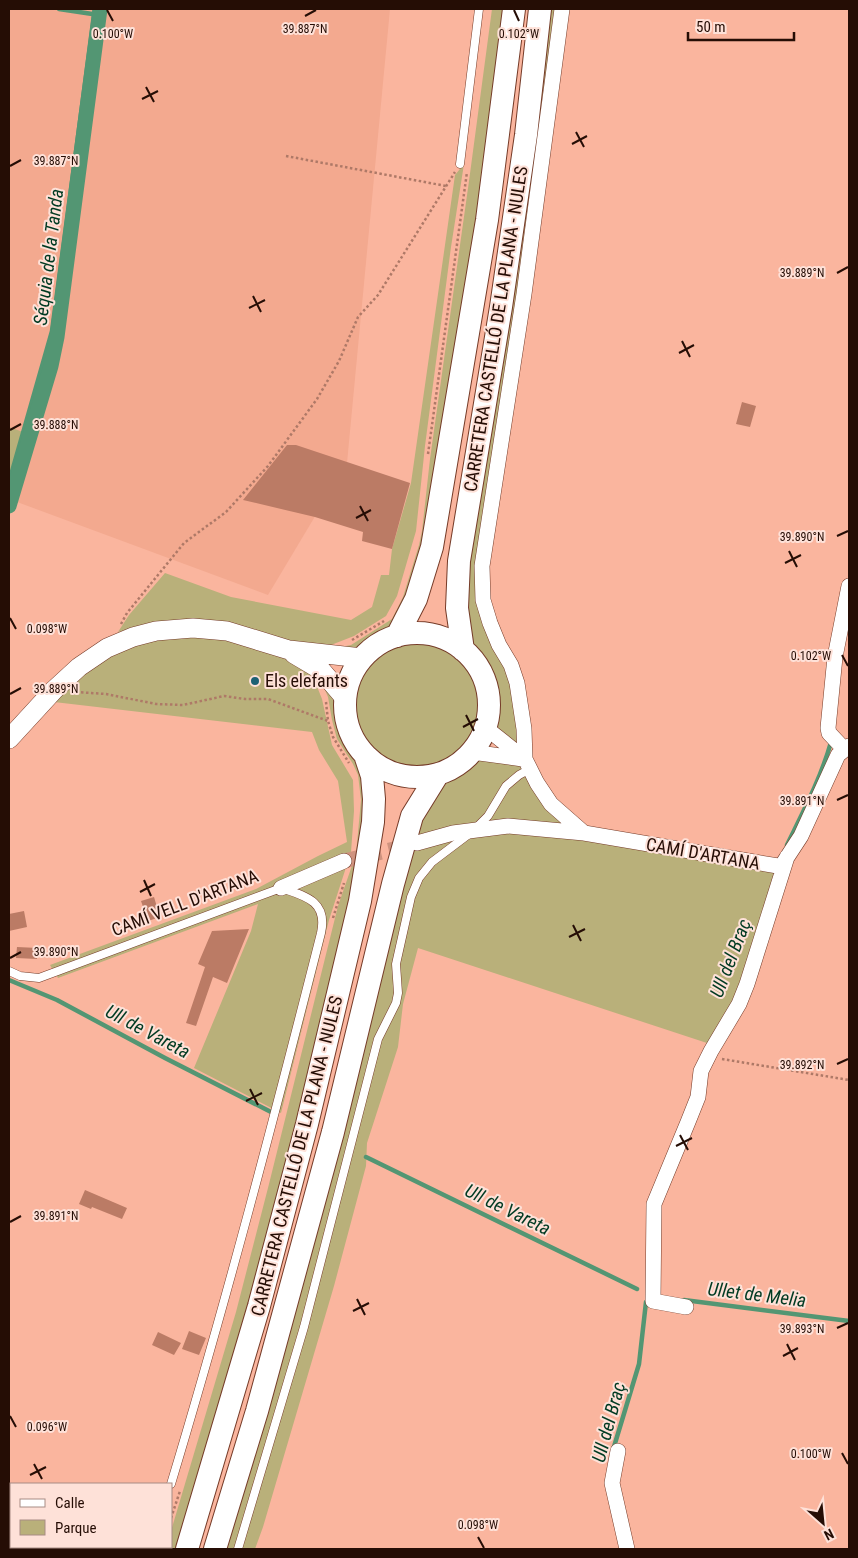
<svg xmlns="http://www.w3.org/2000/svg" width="858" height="1558" viewBox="0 0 858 1558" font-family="'Roboto Condensed',sans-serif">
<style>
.built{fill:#f3a98f}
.green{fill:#b9b07a}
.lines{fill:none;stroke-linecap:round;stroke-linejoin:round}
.stream{stroke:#539673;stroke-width:4.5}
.canal{stroke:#539673;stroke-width:15}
.building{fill:#bb7b65}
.minor-tunnel{stroke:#cf937f;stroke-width:15;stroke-dasharray:15 8;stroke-linecap:butt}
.service-casing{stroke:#753b28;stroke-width:9}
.minor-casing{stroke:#753b28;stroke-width:16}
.tertiary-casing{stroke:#753b28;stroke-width:20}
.primary-casing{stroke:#753b28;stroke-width:24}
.path{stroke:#ae7967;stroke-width:2.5;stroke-dasharray:2.5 2.5;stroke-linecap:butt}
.service{stroke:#fff;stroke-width:8}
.minor{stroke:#fff;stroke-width:15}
.tertiary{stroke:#fff;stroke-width:19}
.primary{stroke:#fff;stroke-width:22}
.ticks{fill:none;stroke:#250d05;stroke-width:2}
.poi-dot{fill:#1d6174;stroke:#fee1d8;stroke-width:2}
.labels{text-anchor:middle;stroke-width:4;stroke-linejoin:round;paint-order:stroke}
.street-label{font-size:18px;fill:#250d05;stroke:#fee1d8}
.poi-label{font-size:18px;fill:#250d05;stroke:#fee1d8;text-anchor:start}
.water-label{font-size:19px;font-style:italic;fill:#003a22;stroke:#fee1d8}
.ticks-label{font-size:12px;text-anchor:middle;fill:#250d05;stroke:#fee1d8;stroke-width:4;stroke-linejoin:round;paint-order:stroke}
</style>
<rect width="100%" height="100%" fill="#fab59e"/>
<path class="built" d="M9,9H390L347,463L268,595L9,499Z"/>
<path class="green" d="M492,9H506L448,414L412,588L391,627L369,639L358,649L336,648L351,645L392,619L403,597L419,545L422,531L430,459L469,181Z
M550,9H559L479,565L508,666L521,749L495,730L497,700L493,684L489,670L472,643L465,616L473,519Z
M464,164L451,247L425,446L416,531L397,596L386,616L354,636L326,647L291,641L245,628L156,623L118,632L129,615L165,573L231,597L351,620L372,607L381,575H389L392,549L411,483L455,175Z
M9,427L23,432L9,478Z
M202,637C244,641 278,653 315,672L314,679L322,699L332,745L353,780L354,811L351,852L329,920L281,1113L194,1068L251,931L258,904L58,978L50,965L256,889L318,856L347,842L338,781L319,750L312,732L54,702C75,680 103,654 133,645C155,638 179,638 202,637Z
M354 705a62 62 0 1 1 124 0a62 62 0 1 1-124 0Z
M322,683L334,698L338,726L363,773L366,828L300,1118L179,1549H166V1547H171V1531L236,1312L269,1184L338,906L356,854L361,800L358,775L353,764L337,739L332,720L328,697Z
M478,760L523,763L570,827L507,828L780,869L744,985L710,1044L418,948L403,1004L398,1047L367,1143L366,1166L334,1286L263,1527L255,1549H223L405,865L431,798L446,780L462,772Z"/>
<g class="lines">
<path class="stream" d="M59,9L99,15
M9,482L52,331L95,9
M787,845C803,812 821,778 831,742
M9,980L57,1000L165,1058L271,1112
M366,1157L637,1289
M684,1300L849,1321
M613,1450L639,1364L646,1302"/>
<path class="canal" d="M9,506L51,366L57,337L100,9"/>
</g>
<path class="building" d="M742,402L756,406L750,427L736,424Z
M287,445H296L410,483L392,549L362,541L363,532L315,517L243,500Z
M154,897L160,917L148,921L141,901Z
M24,911L27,927L9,931V914Z
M249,929L227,983L213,977L196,1026L186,1023L205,967L198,964L212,931Z
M17,947L38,948L37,959L16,958Z
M85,1190L127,1208L122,1219L92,1207L91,1209L79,1204Z
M189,1331L206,1338L199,1355L182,1349Z
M158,1332L181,1343L174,1355L152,1345Z"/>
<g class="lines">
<path class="minor-tunnel" d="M344,861L411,845"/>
<g class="service-casing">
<path id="service" d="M460,164L479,9
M9,971L20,976L39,978L281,888C305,896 328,901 321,933C274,1118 226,1302 171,1484
M151,1549L152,1547
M238,1549L304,1327L378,1039L396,1003L398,993L396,964L411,897L419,878L432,862L473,831L488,816L506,786L519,775L530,769"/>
</g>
<g class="minor-casing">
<path id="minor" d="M486,728L525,759L537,783L551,804L584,833L778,866L782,865L801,836L838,755L849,746
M844,749L829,733L828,728L835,657L849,586
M472,752L523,759
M525,759L524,729L517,683L511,665L499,645L490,623L483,600L482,566L524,294L562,9
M417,843L453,833L508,826L584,833
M281,888L344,861
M686,1307L653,1301L654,1204L688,1122L698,1097L701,1071L711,1051L739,1004L747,984L787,857
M618,1451L612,1483L627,1549"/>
</g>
<g class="tertiary-casing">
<path id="tertiary" d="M294,654L321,670L344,697
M9,739L54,690L79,667L107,648L133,637L156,631L193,628L227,631L289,650L362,658"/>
</g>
<g class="primary-casing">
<path id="primary" d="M345 705a72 72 0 1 1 144 0a72 72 0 1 1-144 0Z
M397,636L416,599L432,547L487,220L514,9
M463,650L457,608L459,561L501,307L526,135L540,9
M187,1549L259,1306L307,1124L360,901L373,822L374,799L372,776L366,758
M215,1549L257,1411L333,1132L393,884L412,816L438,774"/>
</g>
<path class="path" d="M286,156L446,186
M428,454L467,172
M121,624L127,613L184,543L226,512L268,466L317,399L339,361L358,317L378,295L455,172
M352,640L384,621
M76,692L106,694L156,704L183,705L224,696L245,699H268L328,721
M326,702L328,721L333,737L349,763
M333,918L344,883
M722,1059L849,1080
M171,1518L180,1491"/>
<use href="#service" class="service"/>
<use href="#minor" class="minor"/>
<use href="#tertiary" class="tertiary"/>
<use href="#primary" class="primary"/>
</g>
<path class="ticks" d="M107,10L113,21M514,10L519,21M305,16L316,10M146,87L154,102M142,99L158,91M576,132L584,147M572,144L587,136M10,166L21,160M837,273L848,267M253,296L261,312M249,308L265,300M682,341L690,357M679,353L694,345M10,430L21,424M360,506L368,521M356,518L371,510M837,536L848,531M789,551L797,567M785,563L801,555M10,618L16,629M842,655L848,666M10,694L21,688M466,715L474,731M463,727L478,719M837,800L848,795M144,880L151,896M140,892L155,884M573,925L581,941M569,937L585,929M10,958L21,952M837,1064L848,1059M250,1089L258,1105M246,1101L262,1093M680,1135L688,1150M676,1146L692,1138M10,1222L21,1216M357,1299L365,1315M353,1311L369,1303M837,1328L848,1323M787,1344L795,1360M783,1356L798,1348M10,1416L16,1427M842,1453L848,1464M34,1464L42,1479M30,1475L46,1467M478,1537L484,1548"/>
<circle class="poi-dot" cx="255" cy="681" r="5"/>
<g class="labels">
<g class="street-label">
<text transform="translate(496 329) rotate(-81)" y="6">CARRETERA CASTELLÓ DE LA PLANA - NULES</text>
<text transform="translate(703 854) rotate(10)" y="6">CAMÍ D'ARTANA</text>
<text transform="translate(185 903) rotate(-21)" y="6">CAMÍ VELL D'ARTANA</text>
<text transform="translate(297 1156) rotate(-76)" y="6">CARRETERA CASTELLÓ DE LA PLANA - NULES</text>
</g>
<g class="poi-label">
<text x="265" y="687">Els elefants</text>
</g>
<g class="water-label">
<text transform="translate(48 257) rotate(-83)" y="7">Séquia de la Tanda</text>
<text transform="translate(730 958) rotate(-69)" y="7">Ull del Braç</text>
<text transform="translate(148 1031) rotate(28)" y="7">Ull de Vareta</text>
<text transform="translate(508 1209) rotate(26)" y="7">Ull de Vareta</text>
<text transform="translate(757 1294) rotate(7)" y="7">Ullet de Melia</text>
<text transform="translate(608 1422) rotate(-75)" y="7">Ull del Braç</text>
</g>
</g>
<g class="ticks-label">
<text x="305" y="33">39.887°N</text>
<text x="113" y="38">0.100°W</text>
<text x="519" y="38">0.102°W</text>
<text x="56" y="165">39.887°N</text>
<text x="802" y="277">39.889°N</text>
<text x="56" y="429">39.888°N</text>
<text x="802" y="541">39.890°N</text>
<text x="47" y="633">0.098°W</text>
<text x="811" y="660">0.102°W</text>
<text x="56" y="693">39.889°N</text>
<text x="802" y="805">39.891°N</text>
<text x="56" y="956">39.890°N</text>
<text x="802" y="1069">39.892°N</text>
<text x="56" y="1220">39.891°N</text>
<text x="802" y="1333">39.893°N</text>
<text x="47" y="1431">0.096°W</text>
<text x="811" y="1458">0.100°W</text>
<text x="478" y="1529">0.098°W</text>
</g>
<rect width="858" height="1558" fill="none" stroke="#250d05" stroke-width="20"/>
<rect x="10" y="1483" width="162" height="65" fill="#fee1d8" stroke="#a78c84"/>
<rect x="20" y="1499" width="25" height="8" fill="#ffffff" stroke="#a78c84"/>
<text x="55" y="1508" font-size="15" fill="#250d05">Calle</text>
<rect x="20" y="1520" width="25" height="15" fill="#b9b07a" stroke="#a78c84"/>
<text x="55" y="1533" font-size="15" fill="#250d05">Parque</text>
<g transform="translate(823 1523) rotate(153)" stroke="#fee1d8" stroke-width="4" paint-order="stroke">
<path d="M0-4L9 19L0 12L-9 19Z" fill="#250d05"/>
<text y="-8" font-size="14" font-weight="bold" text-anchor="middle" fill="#250d05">N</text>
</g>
<path d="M688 32v8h106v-8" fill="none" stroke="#250d05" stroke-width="2.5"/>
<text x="696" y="32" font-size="15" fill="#250d05" stroke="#fee1d8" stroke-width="4" paint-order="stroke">50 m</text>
</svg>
